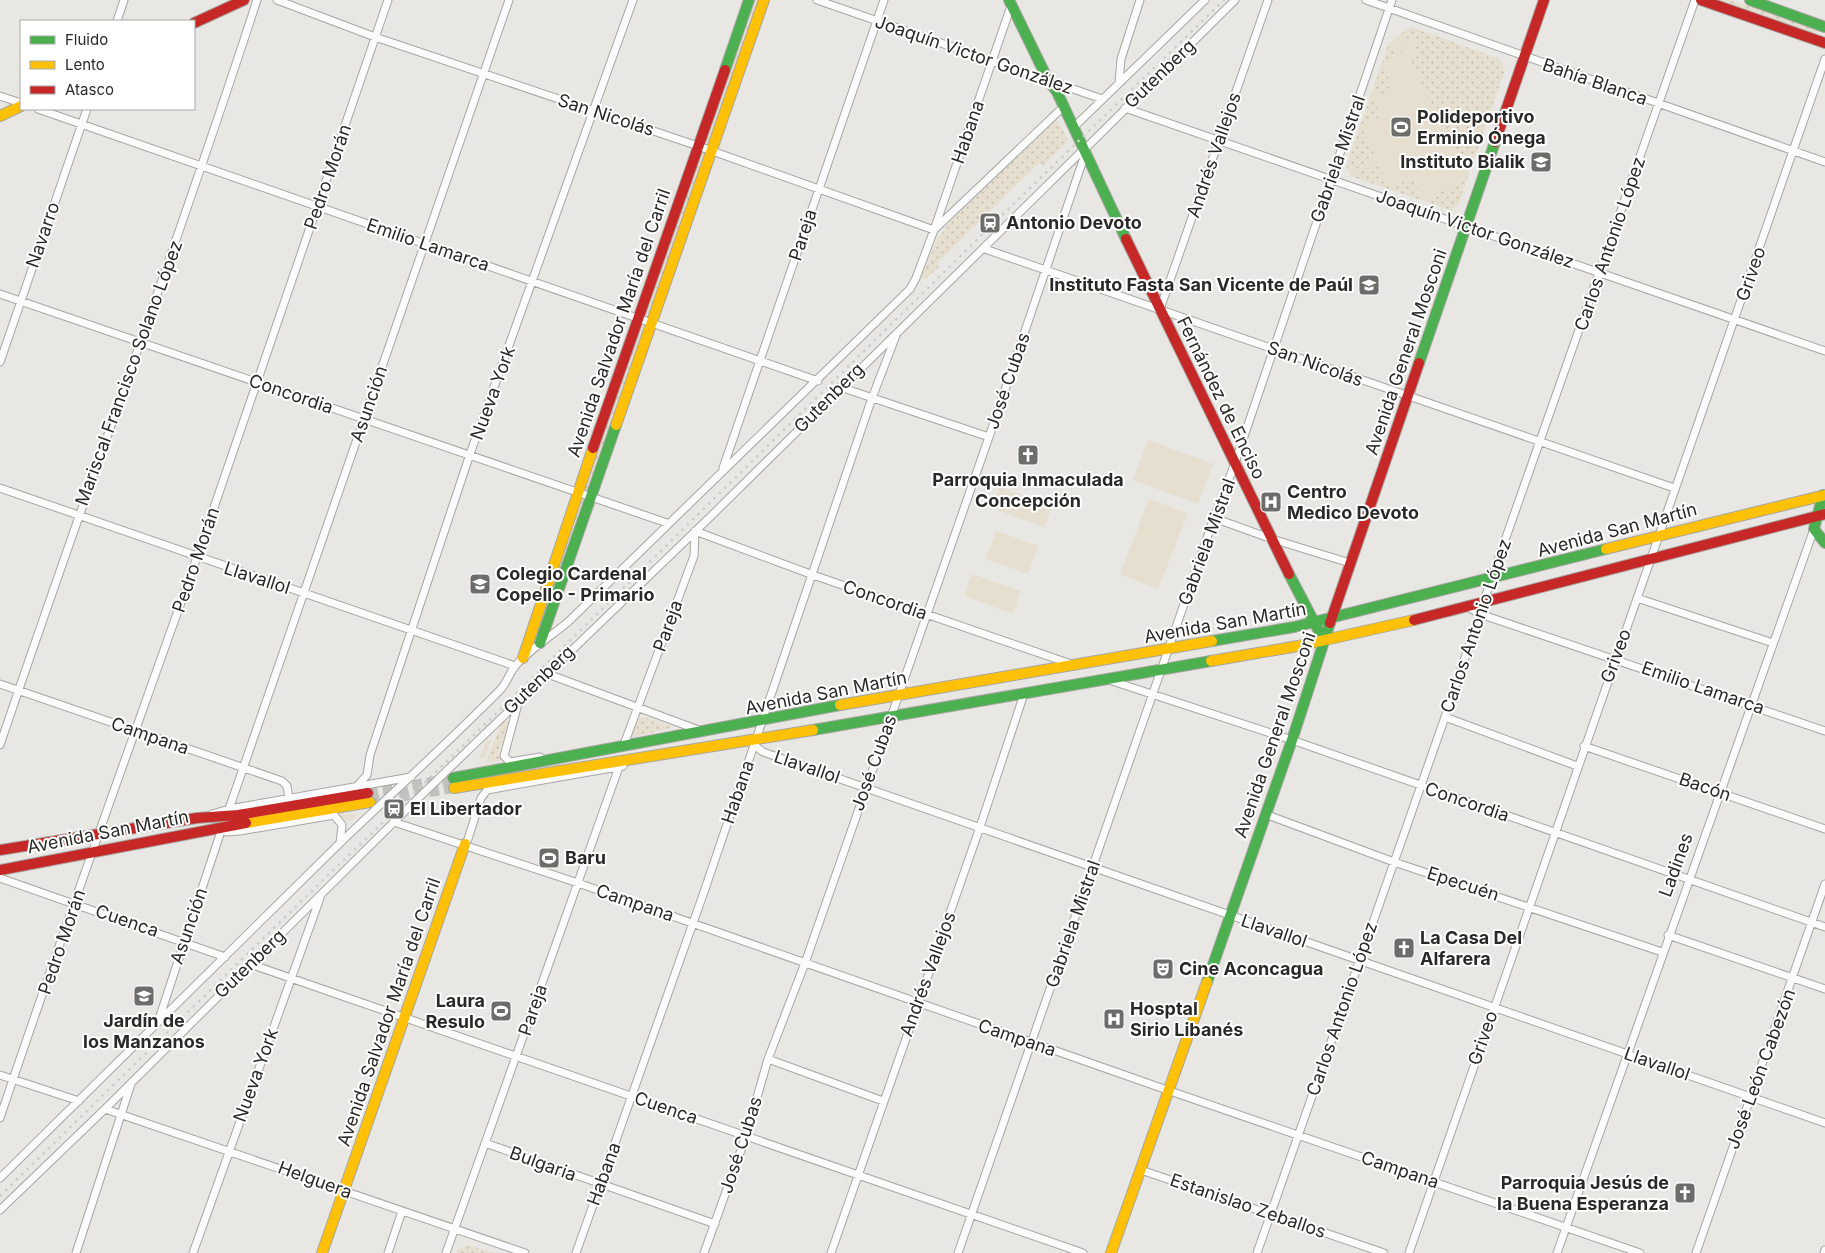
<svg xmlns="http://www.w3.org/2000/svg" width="1825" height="1253" viewBox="0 0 1825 1253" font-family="Inter,sans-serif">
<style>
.green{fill:#e6dfd0}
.park{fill:url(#park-dots)}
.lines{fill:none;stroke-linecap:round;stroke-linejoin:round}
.primary-tunnel{stroke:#c2c1bd;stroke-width:10;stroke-dasharray:10 5;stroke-linecap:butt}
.street-casing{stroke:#a7a6a3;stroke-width:9}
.fast-casing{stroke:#a7a6a3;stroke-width:12}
.slow-casing{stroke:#a7a6a3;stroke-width:12}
.jam-casing{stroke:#a7a6a3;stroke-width:12}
.street{stroke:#fcfbfb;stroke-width:7}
.fast{stroke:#4caf50;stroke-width:10}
.slow{stroke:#ffc107;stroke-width:10}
.jam{stroke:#c62828;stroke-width:10}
.rail{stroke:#cdcdcb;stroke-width:2.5;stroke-dasharray:2.5 5;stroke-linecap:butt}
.labels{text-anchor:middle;stroke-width:4;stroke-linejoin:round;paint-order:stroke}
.street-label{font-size:18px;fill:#2a2926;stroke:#fff}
.poi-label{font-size:18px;font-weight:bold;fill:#2a2926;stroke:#fff;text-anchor:start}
</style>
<defs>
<pattern id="park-dots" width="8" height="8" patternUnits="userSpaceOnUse" patternTransform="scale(1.25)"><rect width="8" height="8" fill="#e6dfd0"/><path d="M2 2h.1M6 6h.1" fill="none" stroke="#c5bfb2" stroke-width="1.8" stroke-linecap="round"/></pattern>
</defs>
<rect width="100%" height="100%" fill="#e8e7e3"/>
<path class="green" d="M1399,35L1403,43L1413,38L1416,41L1413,45L1417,54L1410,57L1434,108L1436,107L1438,110L1435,113L1467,179L1458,206L1451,210L1351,176L1346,167L1389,43Z
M1148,440L1213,464L1198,504L1133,480Z
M999,487L1052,506L1044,527L992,508Z
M1149,499L1188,513L1158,589L1120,574Z
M996,531L1038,546L1028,574L986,559Z
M972,574L1021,591L1013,614L964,596Z
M487,739L491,741L485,758L479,759Z
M343,810L344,815L361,813L352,820L345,821L337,812Z"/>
<path class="park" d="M749,0H764L550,612L539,608Z
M1717,0H1730L1820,31L1816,33Z
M1411,27L1500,59L1505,70L1467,179L1435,112L1438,110L1436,107L1433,108L1409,57L1417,54L1413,45L1415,40L1412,39L1403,43L1399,35Z
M1389,43L1393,45L1394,52L1401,50L1403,54L1382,63L1394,91L1380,97L1374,85Z
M1371,94L1382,115L1363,128L1376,160L1356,170L1346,167Z
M1057,119L1068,140L1066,143L1043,166L1039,163L937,263L940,266L924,280L921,278L937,240L949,223Z
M1378,163L1387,184L1395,186L1412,178L1424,201L1356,178L1358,173Z
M1464,181L1465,184L1458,206L1451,210L1432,204L1429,198Z
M644,717L671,726V728L630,738L639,718Z
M506,720L508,724L498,753L501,760L486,763L500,725Z
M469,1245L494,1253H457L458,1249Z"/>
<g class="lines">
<path class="primary-tunnel" d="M368,793L453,778
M370,802L454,788"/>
<g class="street-casing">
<path id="street" d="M277,0L375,37L698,146L934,230
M817,0L1102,99
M1366,0L1825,162
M117,21L124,0
M1119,83L1121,59L1140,0
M0,96L21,103
M1125,108L1825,351
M38,109L818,381
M1074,127L1205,0
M1085,149L1235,0
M936,228L1059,111
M985,249L1674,488
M0,294L667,523
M1160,309L1268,0
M0,362L87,109
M840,387L989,437
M723,468L884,0
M0,488L515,666
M1214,518L1272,539L1350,563
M695,531L813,575L1074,665
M1637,598L1773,643
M1468,607L1480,614L1825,731
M545,673L704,732
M1109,680L1292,740L1825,927
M0,684L282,781L287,786L289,798
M519,700L504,756L510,762L540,757
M1445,717L1577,766
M0,745C84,496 176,250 257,0
M754,745L763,752L1825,1123
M1584,746L1825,829
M620,747H623L694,556L695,531
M357,786L367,775L370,755L470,454L633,0
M229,809L509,0
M212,814L229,809L411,777
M1265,814L1394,862L1662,952
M394,822L578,883L1170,1091L1640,1253
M465,844L468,839L481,798L487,790L623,766
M0,878L225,957
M1668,935L1825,989
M250,964L1083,1253
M158,1022L222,828L226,832L240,831L334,815L342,825L340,843
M768,1059L883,1101
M0,1075L79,1101
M105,1109L525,1253
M0,1118C63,930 131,744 197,557C262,372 323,185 388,0
M485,1143L715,1224
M1141,1170L1384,1253
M0,1178L340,843C393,792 449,742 501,689C508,681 510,671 517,664C532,648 551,636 568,622L910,289L916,278L934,230L1012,3
M0,1210L105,1109L405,811L707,520L1080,153
M76,1253L131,1084
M193,1253L320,898
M388,1253L402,1211
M446,1253L619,767
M576,1253L704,892L872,398L897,333
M704,1253L746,1136L768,1059L805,963L989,437L1083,160
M831,1253L980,827L1024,694
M958,1253L1214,518L1235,463L1392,0
M1257,1253L1445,717L1491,580L1695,0
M1409,1253L1825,59
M1557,1253L1814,529
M1696,1253L1825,884
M1824,1253L1825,1250"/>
</g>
<g class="fast-casing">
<path id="fast" d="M1009,0L1048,80L1057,92L1126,239
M1750,0L1825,27
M725,70L749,0
M1419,363L1495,142
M1823,495L1814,529L1825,543
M1289,574L1324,641
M1212,641L1294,627L1606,549
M540,643L616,425
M813,730L1211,661
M453,778L840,705
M1207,982L1292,740L1330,623"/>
</g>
<g class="slow-casing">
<path id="slow" d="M0,116L21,106
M616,425L764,0
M1606,549L1825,495
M523,658L593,448
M1211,661L1298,646L1414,620
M840,705L1212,641
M454,788L813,730
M246,823L370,802
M322,1253L465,844
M1111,1253L1207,982"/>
</g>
<g class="jam-casing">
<path id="jam" d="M1701,0L1825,43
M194,23L244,0
M1495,142L1544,0
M1126,239L1289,574
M593,448L725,70
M1414,620L1825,514
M1330,623L1419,363
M0,850L197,818L238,815L368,793
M0,870L246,823"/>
</g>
<use href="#street" class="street"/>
<use href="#fast" class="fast"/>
<use href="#slow" class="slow"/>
<use href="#jam" class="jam"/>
<path class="rail" d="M0,1196L325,878L464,745L992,225L1224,0"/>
</g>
<defs>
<g id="stadium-square" transform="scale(1.125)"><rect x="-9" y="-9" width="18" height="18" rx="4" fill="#6c6c68" stroke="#fff"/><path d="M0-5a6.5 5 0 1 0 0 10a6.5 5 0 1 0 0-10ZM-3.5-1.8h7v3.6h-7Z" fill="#fff"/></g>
<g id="school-square" transform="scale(1.125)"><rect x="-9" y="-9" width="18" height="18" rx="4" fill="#6c6c68" stroke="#fff"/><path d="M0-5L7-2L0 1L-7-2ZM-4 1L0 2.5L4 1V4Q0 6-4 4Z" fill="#fff"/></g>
<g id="station-square" transform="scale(1.125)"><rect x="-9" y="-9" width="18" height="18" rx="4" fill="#6c6c68" stroke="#fff"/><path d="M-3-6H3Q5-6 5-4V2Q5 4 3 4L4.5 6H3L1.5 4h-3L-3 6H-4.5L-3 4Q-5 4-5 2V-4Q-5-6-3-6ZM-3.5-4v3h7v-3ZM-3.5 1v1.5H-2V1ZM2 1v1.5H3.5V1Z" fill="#fff"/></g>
<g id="church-square" transform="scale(1.125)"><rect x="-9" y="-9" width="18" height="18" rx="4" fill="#6c6c68" stroke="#fff"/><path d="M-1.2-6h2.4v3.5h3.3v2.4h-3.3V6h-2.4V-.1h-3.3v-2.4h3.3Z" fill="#fff"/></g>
<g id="hospital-square" transform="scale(1.125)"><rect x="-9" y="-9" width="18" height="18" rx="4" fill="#6c6c68" stroke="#fff"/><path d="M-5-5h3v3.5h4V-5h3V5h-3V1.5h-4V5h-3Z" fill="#fff"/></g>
<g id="theatre-square" transform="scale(1.125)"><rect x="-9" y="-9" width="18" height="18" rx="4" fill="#6c6c68" stroke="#fff"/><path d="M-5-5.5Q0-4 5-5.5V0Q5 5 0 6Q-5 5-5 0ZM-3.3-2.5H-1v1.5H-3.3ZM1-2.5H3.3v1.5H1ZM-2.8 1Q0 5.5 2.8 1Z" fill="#fff"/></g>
</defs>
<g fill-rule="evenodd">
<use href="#stadium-square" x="1401" y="127"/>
<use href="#school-square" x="1541" y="162"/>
<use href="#station-square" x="990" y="223"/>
<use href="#school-square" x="1369" y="285"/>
<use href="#church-square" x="1028" y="455"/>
<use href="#hospital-square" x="1271" y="502"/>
<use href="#school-square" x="480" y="584"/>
<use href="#station-square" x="394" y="809"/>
<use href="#stadium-square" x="549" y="858"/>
<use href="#church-square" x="1404" y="948"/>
<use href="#theatre-square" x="1163" y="969"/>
<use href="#school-square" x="144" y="996"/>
<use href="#stadium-square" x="501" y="1011"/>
<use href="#hospital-square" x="1114" y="1019"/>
<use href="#church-square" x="1685" y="1193"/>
</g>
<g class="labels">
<g class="street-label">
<text transform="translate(974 55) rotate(19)" y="6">Joaquín Victor González</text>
<text transform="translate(1160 74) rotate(-44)" y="6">Gutenberg</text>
<text transform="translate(1595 82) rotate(19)" y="6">Bahía Blanca</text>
<text transform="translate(606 115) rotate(18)" y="6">San Nicolás</text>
<text transform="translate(968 132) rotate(-71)" y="6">Habana</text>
<text transform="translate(1214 155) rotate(-71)" y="6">Andrés Vallejos</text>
<text transform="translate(1338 159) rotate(-71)" y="6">Gabriela Mistral</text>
<text transform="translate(328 177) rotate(-71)" y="6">Pedro Morán</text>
<text transform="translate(1475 229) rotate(19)" y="6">Joaquín Victor González</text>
<text transform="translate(43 235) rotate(-71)" y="6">Navarro</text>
<text transform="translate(803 235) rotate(-72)" y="6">Pareja</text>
<text transform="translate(1610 244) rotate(-71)" y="6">Carlos Antonio López</text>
<text transform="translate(428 245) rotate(19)" y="6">Emilio Lamarca</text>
<text transform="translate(1751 274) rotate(-71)" y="6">Griveo</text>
<text transform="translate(619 323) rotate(-71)" y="6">Avenida Salvador María del Carril</text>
<text transform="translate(1406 352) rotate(-71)" y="6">Avenida General Mosconi</text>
<text transform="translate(1315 364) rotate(20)" y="6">San Nicolás</text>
<text transform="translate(129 373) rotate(-70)" y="6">Mariscal Francisco Solano López</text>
<text transform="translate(1008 381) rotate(-71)" y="6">José Cubas</text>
<text transform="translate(493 393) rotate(-70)" y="6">Nueva York</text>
<text transform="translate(291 394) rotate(19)" y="6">Concordia</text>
<text transform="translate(829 398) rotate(-45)" y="6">Gutenberg</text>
<text transform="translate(1221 398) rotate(64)" y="6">Fernández de Enciso</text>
<text transform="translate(369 404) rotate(-71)" y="6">Asunción</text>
<text transform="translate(1617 530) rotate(-15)" y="6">Avenida San Martín</text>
<text transform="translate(1207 542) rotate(-70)" y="6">Gabriela Mistral</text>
<text transform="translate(196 560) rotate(-71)" y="6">Pedro Morán</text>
<text transform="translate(257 578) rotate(18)" y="6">Llavallol</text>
<text transform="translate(885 600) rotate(19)" y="6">Concordia</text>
<text transform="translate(1225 623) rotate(-10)" y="6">Avenida San Martín</text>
<text transform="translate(668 626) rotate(-70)" y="6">Pareja</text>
<text transform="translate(1476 626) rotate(-71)" y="6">Carlos Antonio López</text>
<text transform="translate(1616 656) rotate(-70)" y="6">Griveo</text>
<text transform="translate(539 680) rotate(-44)" y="6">Gutenberg</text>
<text transform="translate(1703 688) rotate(19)" y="6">Emilio Lamarca</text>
<text transform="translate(826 693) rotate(-11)" y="6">Avenida San Martín</text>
<text transform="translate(1275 735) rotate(-71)" y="6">Avenida General Mosconi</text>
<text transform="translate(150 736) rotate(19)" y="6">Campana</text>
<text transform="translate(874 763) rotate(-70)" y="6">José Cubas</text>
<text transform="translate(807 767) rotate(19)" y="6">Llavallol</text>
<text transform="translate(1705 787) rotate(19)" y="6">Bacón</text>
<text transform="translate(738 792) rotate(-71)" y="6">Habana</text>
<text transform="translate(1467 802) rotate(19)" y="6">Concordia</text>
<text transform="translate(108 832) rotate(-11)" y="6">Avenida San Martín</text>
<text transform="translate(1676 865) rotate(-70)" y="6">Ladines</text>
<text transform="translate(1463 884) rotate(18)" y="6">Epecuén</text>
<text transform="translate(635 903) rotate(19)" y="6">Campana</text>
<text transform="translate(127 921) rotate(19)" y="6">Cuenca</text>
<text transform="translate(1073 924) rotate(-71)" y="6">Gabriela Mistral</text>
<text transform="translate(189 926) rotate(-71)" y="6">Asunción</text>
<text transform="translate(1274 931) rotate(19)" y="6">Llavallol</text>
<text transform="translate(62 942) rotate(-71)" y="6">Pedro Morán</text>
<text transform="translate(250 964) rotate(-44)" y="6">Gutenberg</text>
<text transform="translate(928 974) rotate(-70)" y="6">Andrés Vallejos</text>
<text transform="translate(1342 1009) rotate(-71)" y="6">Carlos Antonio López</text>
<text transform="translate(533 1010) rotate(-71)" y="6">Pareja</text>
<text transform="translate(389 1012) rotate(-71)" y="6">Avenida Salvador María del Carril</text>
<text transform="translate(1017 1038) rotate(19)" y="6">Campana</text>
<text transform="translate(1483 1038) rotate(-71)" y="6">Griveo</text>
<text transform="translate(1657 1064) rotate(19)" y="6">Llavallol</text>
<text transform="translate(1761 1069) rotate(-70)" y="6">José León Cabezón</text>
<text transform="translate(256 1075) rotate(-70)" y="6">Nueva York</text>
<text transform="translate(666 1108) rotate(19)" y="6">Cuenca</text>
<text transform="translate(741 1145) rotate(-72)" y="6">José Cubas</text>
<text transform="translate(543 1164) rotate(20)" y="6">Bulgaria</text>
<text transform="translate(1400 1170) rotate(19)" y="6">Campana</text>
<text transform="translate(604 1174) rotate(-70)" y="6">Habana</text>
<text transform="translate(315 1180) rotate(20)" y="6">Helguera</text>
<text transform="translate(1248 1206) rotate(19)" y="6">Estanislao Zeballos</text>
</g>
<g class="poi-label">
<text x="1417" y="123">Polideportivo<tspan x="1417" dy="21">Erminio Ónega</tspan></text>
<text x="1525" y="168" text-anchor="end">Instituto Bialik</text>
<text x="1006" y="229">Antonio Devoto</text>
<text x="1353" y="291" text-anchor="end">Instituto Fasta San Vicente de Paúl</text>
<text x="1028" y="486" text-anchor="middle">Parroquia Inmaculada<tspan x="1028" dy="21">Concepción</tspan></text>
<text x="1287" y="498">Centro<tspan x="1287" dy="21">Medico Devoto</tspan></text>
<text x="496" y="580">Colegio Cardenal<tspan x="496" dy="21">Copello - Primario</tspan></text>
<text x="410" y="815">El Libertador</text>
<text x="565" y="864">Baru</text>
<text x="1420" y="944">La Casa Del<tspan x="1420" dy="21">Alfarera</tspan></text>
<text x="1179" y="975">Cine Aconcagua</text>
<text x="485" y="1007" text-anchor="end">Laura<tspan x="485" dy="21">Resulo</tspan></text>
<text x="1130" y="1015">Hosptal<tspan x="1130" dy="21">Sirio Libanés</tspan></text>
<text x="144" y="1027" text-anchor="middle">Jardín de<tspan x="144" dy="21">los Manzanos</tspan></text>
<text x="1669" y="1189" text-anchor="end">Parroquia Jesús de<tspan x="1669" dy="21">la Buena Esperanza</tspan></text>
</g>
</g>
<rect x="20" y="20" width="175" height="90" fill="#ffffff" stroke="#aaa9a8"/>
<rect x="30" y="36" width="25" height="8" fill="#4caf50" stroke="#aaa9a8"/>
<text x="65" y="45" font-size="15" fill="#2a2926">Fluido</text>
<rect x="30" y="61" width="25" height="8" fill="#ffc107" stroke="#aaa9a8"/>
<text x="65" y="70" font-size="15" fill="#2a2926">Lento</text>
<rect x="30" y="86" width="25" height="8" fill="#c62828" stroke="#aaa9a8"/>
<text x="65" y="95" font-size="15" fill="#2a2926">Atasco</text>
</svg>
